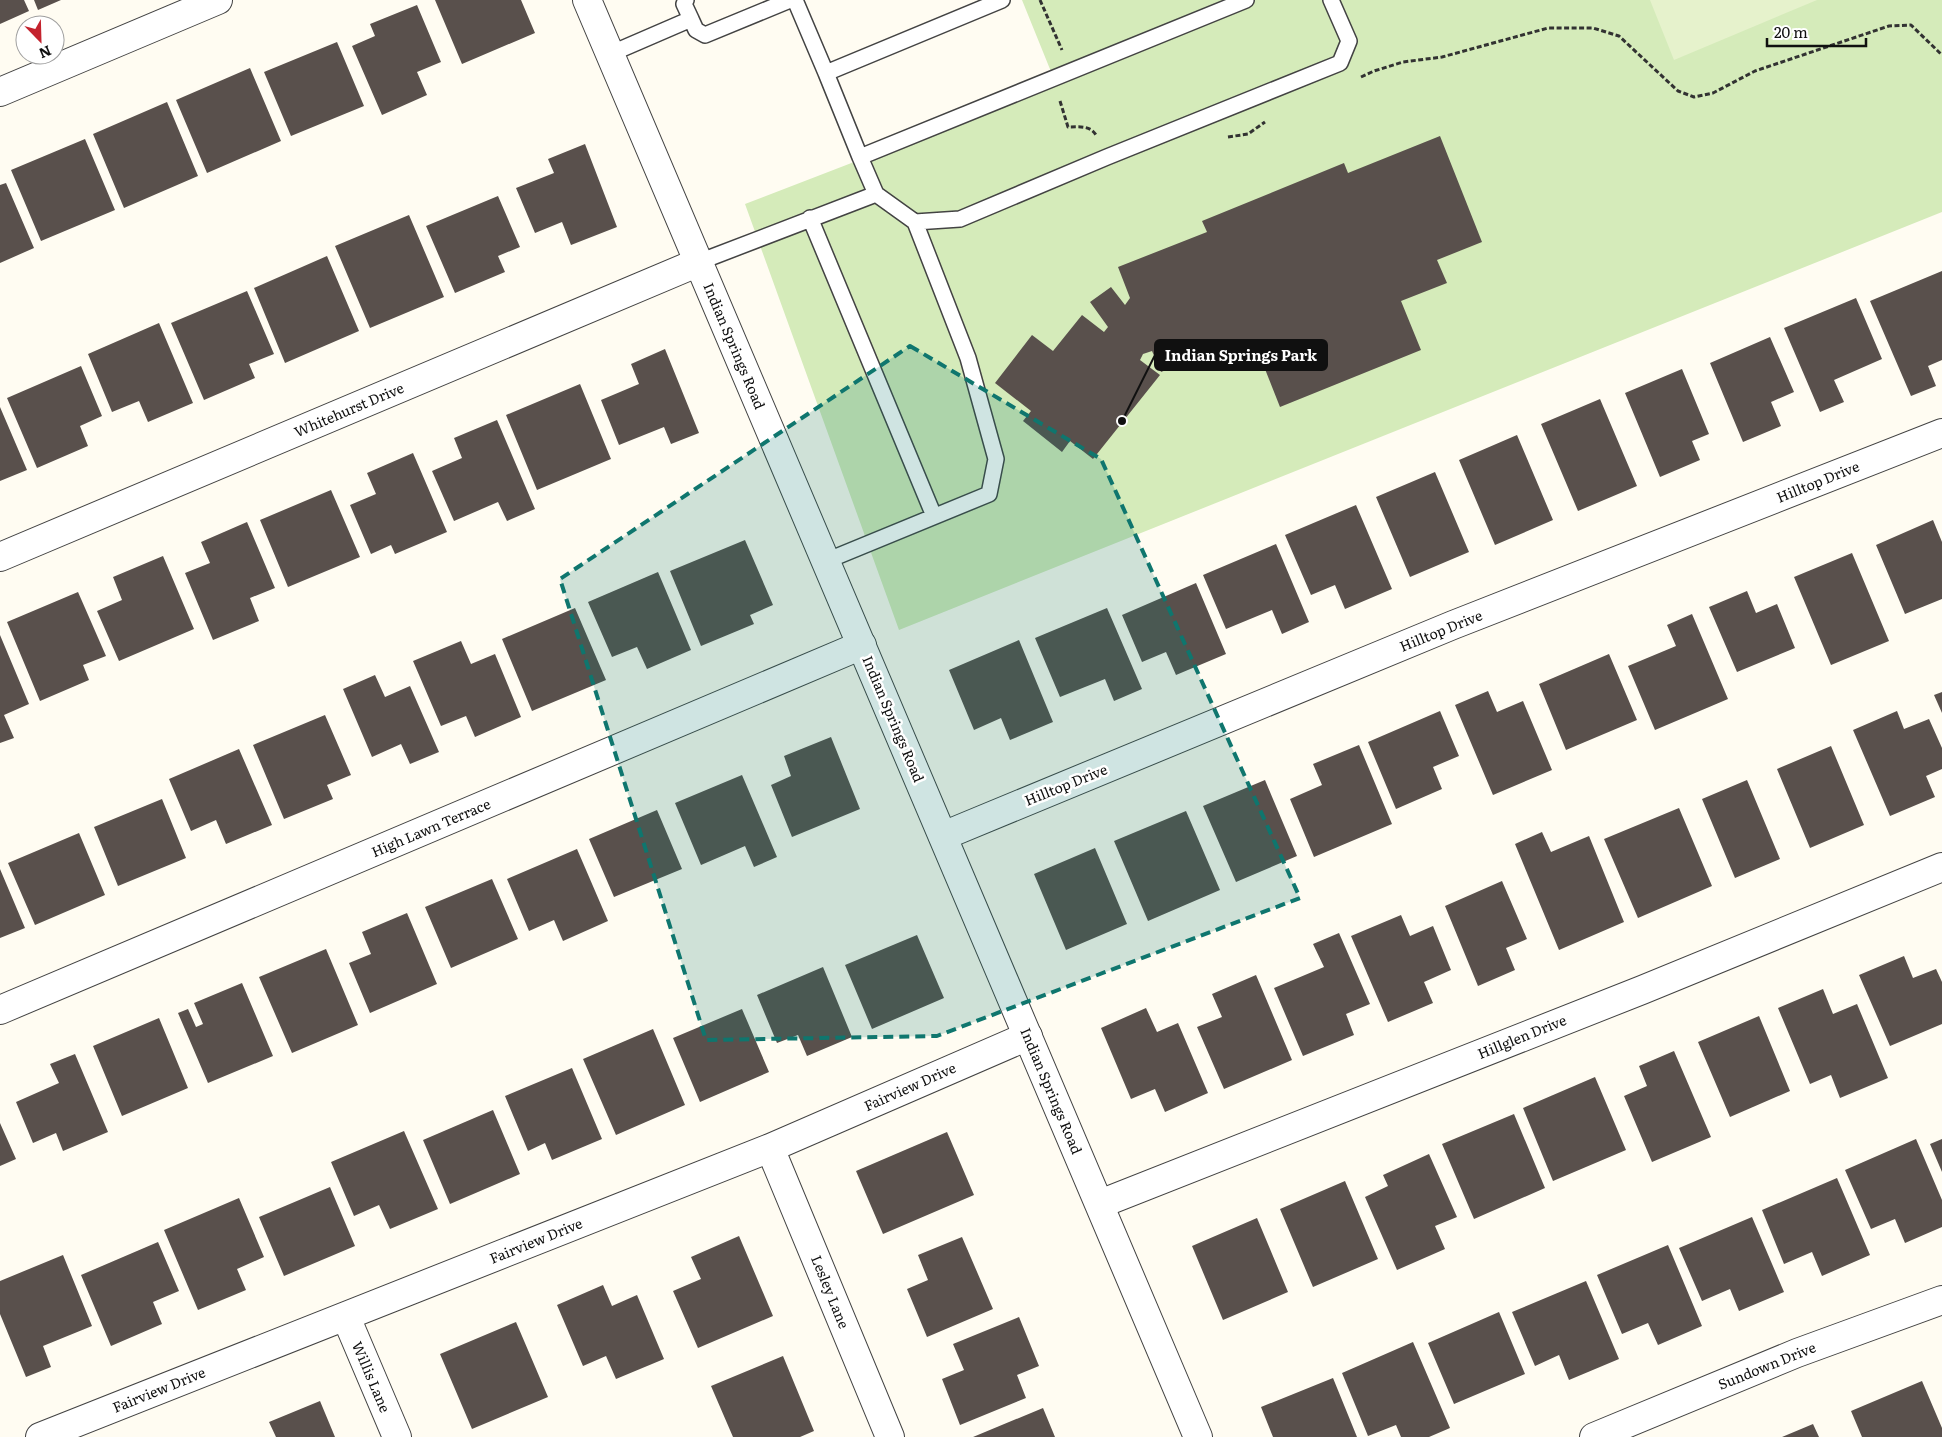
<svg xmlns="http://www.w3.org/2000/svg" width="1942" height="1437" viewBox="0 0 1942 1437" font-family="Literata,serif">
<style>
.green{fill:#d5ebba}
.pitch{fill:#e6f2cc}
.building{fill:#59504c}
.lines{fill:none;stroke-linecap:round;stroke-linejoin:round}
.service-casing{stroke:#434343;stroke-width:18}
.minor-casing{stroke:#434343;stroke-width:30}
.tertiary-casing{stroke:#434343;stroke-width:30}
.path{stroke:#323232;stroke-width:3;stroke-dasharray:5 2.5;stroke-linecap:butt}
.service{stroke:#fff;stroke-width:15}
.minor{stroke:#fff;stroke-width:28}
.tertiary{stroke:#fff;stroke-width:28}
.marked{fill:#0f766e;fill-opacity:0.2;stroke:#0f766e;stroke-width:4;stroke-dasharray:10 6;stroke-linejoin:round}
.labels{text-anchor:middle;stroke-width:5;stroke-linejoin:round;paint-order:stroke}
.street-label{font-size:14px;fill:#101010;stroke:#fff}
.leader{fill:none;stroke:#101010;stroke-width:2}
.callout-dot{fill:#101010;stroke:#fff;stroke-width:2}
.callout{fill:#101010;stroke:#101010;stroke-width:2}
.callout-label{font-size:15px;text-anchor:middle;font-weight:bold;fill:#fff}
</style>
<rect width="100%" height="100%" fill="#fffcf2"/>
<path class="green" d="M1022,0H1942V212L899,630L745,204L1056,84Z"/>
<path class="pitch" d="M1650,0H1817L1674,60Z"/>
<path class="building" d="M0,0H24L29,11L0,24Z
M34,0H61L38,10Z
M435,0H521L535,33L462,64Z
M417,5L441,62L417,72L427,95L382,115L352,46L375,36L370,24Z
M337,42L364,106L291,136L264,72Z
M250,68L281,141L207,173L176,100Z
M167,102L198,176L124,208L93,134Z
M1440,136L1482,242L1437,260L1447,283L1401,301L1421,350L1280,407L1261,359L1238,368L1229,345L1161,372L1152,351L1143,354L1140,360L1160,375L1093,459L1070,441L1062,452L1023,421L1031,411L995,383L1032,335L1053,351L1082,315L1104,332L1108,327L1090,302L1111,287L1125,305L1130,298L1118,267L1207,232L1202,221L1344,163L1348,173Z
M85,139L115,210L41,241L11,170Z
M585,144L617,227L571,245L562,222L535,233L516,188L554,173L548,159Z
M6,183L34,248L0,263V185Z
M498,196L520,247L498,256L505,272L455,293L426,226Z
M409,215L444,297L370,328L335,246Z
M327,256L359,331L285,363L254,288Z
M1942,271V360L1928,366L1936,386L1911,396L1870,301Z
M247,291L274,354L249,364L255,378L204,400L171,323Z
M1856,298L1882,359L1834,380L1844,402L1820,412L1784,328Z
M159,323L193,403L148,422L139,401L112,412L88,354Z
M1770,337L1794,392L1771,402L1781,426L1743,442L1710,363Z
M665,349L699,433L671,444L664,427L619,445L601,400L639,384L631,364Z
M81,366L102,416L80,426L88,446L37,468L7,398Z
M1682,369L1709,434L1692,441L1700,460L1660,477L1625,393Z
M580,384L611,459L537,490L506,415Z
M1600,399L1637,486L1578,511L1541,424Z
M0,407L27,470L0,481Z
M497,420L535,509L507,521L498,502L454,521L432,471L462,458L454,438Z
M1517,435L1553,520L1495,545L1459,460Z
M413,453L447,532L395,554L391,545L371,554L350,505L376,494L367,473Z
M1435,472L1469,552L1410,577L1376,497Z
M331,490L360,557L288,587L260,520Z
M1356,505L1392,589L1345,609L1335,585L1311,595L1285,535Z
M1933,520L1942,542V599L1905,614L1876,545Z
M247,522L275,588L250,598L259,621L213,640L185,573L210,563L201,542Z
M745,540L773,605L750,615L754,624L701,646L670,571Z
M1276,544L1309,622L1282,634L1272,610L1226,629L1203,575Z
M1852,553L1889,641L1831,665L1794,577Z
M163,556L194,629L119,661L97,611L122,600L113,577Z
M658,572L691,650L647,669L637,647L612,657L588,602Z
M1196,583L1226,654L1176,675L1166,652L1142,662L1122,615Z
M1747,591L1756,613L1777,604L1795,648L1737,672L1709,607Z
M78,592L106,656L83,665L89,680L40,701L7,622Z
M575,608L606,680L532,711L502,639Z
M1107,608L1142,689L1114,701L1105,679L1060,697L1035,638Z
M1692,614L1728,699L1655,730L1628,666L1676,646L1667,625Z
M0,635L29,704L4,715L14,738L0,743Z
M1019,640L1053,722L1010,740L1001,718L974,730L949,670Z
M461,641L471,664L495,654L521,717L475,737L466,716L441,726L413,661Z
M1609,654L1637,720L1566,750L1539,684Z
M375,675L385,697L410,686L439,752L410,764L401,744L372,757L343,689Z
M1488,691L1497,712L1523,701L1552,770L1493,795L1455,705Z
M1942,692V713L1934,695Z
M1440,711L1459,756L1433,767L1442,789L1396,809L1368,742Z
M1897,711L1904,729L1929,719L1942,748V769L1926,776L1935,797L1890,816L1853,730Z
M325,715L351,775L327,785L333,799L284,819L253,745Z
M831,737L860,809L792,837L771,785L791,776L784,756Z
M1359,745L1392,824L1314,857L1290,799L1322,785L1313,764Z
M1831,746L1864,825L1810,848L1777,769Z
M239,749L272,825L226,844L216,820L191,831L169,779Z
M742,775L777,857L754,867L745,846L701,865L675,803Z
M1265,780L1297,856L1236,882L1203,806Z
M1747,780L1780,859L1735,878L1702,799Z
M162,799L186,858L118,886L94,827Z
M1679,808L1712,886L1638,918L1604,839Z
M657,810L682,869L614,897L589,839Z
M1186,811L1220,890L1148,921L1114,841Z
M1542,832L1551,852L1589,836L1624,922L1559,950L1515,844Z
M79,833L105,895L35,925L8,863Z
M1095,848L1127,924L1066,950L1034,874Z
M577,849L608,921L563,941L554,920L529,931L507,879Z
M0,869L25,928L0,938Z
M492,879L518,939L451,968L425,907Z
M1502,881L1527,939L1506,948L1515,970L1478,986L1445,906Z
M407,913L437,984L370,1013L349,963L371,954L362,932Z
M1401,915L1410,936L1433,926L1451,970L1424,982L1433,1003L1388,1022L1351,936Z
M1339,933L1370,1004L1346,1014L1354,1035L1303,1056L1274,988L1324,967L1313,944Z
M917,935L944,998L872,1029L845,965Z
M326,949L358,1025L292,1053L259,977Z
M1904,956L1913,978L1936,969L1942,982V1024L1890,1046L1859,975Z
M823,967L852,1037L807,1056L798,1035L777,1043L757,995Z
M1256,975L1292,1060L1224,1089L1197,1027L1222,1017L1212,994Z
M242,983L273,1056L208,1083L178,1013L188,1009L196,1027L203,1024L194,1003Z
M1823,989L1833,1014L1857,1004L1888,1078L1840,1098L1831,1075L1810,1084L1778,1008Z
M1146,1008L1157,1032L1178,1023L1208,1093L1165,1112L1155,1089L1131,1099L1101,1028Z
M742,1009L769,1072L700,1102L673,1038Z
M1759,1016L1790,1091L1730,1117L1698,1042Z
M159,1018L188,1088L122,1116L93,1046Z
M653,1029L685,1105L616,1135L583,1059Z
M1674,1051L1711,1137L1652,1162L1624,1096L1647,1086L1639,1066Z
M75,1054L108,1132L63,1151L56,1133L33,1143L16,1102L59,1083L50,1064Z
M572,1068L602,1139L552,1160L545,1143L528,1151L505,1096Z
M1595,1077L1626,1150L1553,1181L1523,1108Z
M493,1110L520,1174L450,1204L423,1140Z
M1514,1114L1545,1188L1474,1219L1442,1144Z
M0,1123L16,1159L0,1166Z
M404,1131L438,1209L390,1229L379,1205L354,1216L331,1162Z
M947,1132L974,1195L883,1234L856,1171Z
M1916,1139L1942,1200V1227L1905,1243L1895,1219L1871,1229L1845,1170Z
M1942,1139V1172L1930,1144Z
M1429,1154L1457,1217L1435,1226L1445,1249L1397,1270L1365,1197L1388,1186L1383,1175Z
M1837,1178L1870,1255L1822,1276L1812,1252L1784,1264L1762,1210Z
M1345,1181L1378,1259L1313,1287L1280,1209Z
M330,1187L355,1246L284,1276L259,1217Z
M239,1198L264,1257L237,1269L246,1290L198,1310L164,1230Z
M1752,1217L1784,1292L1739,1311L1730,1289L1702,1301L1679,1248Z
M1257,1218L1288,1292L1223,1320L1192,1246Z
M739,1236L773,1316L698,1348L673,1291L701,1279L691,1257Z
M962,1237L993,1309L927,1337L907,1289L928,1280L918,1255Z
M158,1242L179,1291L153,1302L162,1324L111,1346L81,1275Z
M1668,1245L1702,1326L1658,1345L1648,1323L1622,1334L1597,1275Z
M63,1255L92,1326L43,1346L51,1367L26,1377L0,1314V1281Z
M1586,1281L1619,1359L1569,1380L1559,1355L1535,1366L1512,1312Z
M603,1285L612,1306L637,1295L664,1359L616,1379L606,1356L583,1366L557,1305Z
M1499,1312L1525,1374L1454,1404L1428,1343Z
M1019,1317L1039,1366L1017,1375L1026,1398L960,1425L942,1379L964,1370L953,1344Z
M516,1322L548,1397L472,1429L440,1354Z
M1413,1342L1450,1428L1429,1437H1401L1396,1425L1368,1436L1342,1373Z
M783,1356L814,1431L800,1437H733L711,1386Z
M1333,1378L1357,1437H1273L1261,1407Z
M1922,1381L1942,1428V1437H1862L1851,1411Z
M320,1401L335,1437H276L269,1422Z
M1043,1408L1055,1437H973Z
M1813,1424L1819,1437H1782Z"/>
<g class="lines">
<g class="service-casing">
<path id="service" d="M795,0L826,73L1002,0
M691,19L696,30L705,35L790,0
M610,54L691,19L684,4L686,0
M826,73L860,157L1246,0
M860,157L876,194
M810,218L934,516
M699,262L876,194L915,222L960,219L1107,157L1340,63L1349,41L1331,0
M826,561L989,494L996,459L968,358L915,222"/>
</g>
<g class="minor-casing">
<path id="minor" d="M0,92L218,0
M0,557L699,262
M943,836L1453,625L1942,433
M0,1010L862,645
M770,1148L890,1437
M1100,1204L1642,990L1942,867
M346,1317L397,1437
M40,1437L770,1148L1028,1036
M1594,1437L1797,1353L1942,1300"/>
</g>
<g class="tertiary-casing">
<path id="tertiary" d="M587,0L1198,1437"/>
</g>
<path class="path" d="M1040,0L1062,50
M1361,77L1374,71L1403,62L1442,57L1548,28H1593L1619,36L1678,91L1694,97L1713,93L1755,71L1889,26L1911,25L1942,55
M1060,101L1068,127C1079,127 1090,125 1096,135
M1228,137L1248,134L1265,122"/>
<use href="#service" class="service"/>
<use href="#minor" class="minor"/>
<use href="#tertiary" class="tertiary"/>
</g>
<path class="marked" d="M910,346L1101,459L1300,898L937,1036L706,1040L560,579Z"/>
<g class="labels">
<g class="street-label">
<text transform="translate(734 346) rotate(67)" y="5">Indian Springs Road</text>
<text transform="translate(349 410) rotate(-23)" y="5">Whitehurst Drive</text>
<text transform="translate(1818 482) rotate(-22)" y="5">Hilltop Drive</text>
<text transform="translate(1441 631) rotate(-22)" y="5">Hilltop Drive</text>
<text transform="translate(893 719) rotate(67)" y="5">Indian Springs Road</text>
<text transform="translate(1066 785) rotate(-22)" y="5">Hilltop Drive</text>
<text transform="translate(431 828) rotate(-23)" y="5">High Lawn Terrace</text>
<text transform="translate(1522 1037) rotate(-22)" y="5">Hillglen Drive</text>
<text transform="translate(910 1087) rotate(-24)" y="5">Fairview Drive</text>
<text transform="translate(1051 1091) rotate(67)" y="5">Indian Springs Road</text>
<text transform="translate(536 1241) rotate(-22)" y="5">Fairview Drive</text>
<text transform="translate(830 1292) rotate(68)" y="5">Lesley Lane</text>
<text transform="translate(1767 1366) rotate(-22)" y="5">Sundown Drive</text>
<text transform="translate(371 1377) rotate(67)" y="5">Willis Lane</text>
<text transform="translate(159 1390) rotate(-22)" y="5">Fairview Drive</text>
</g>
</g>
<path class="leader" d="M1122 421L1155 355"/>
<circle class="callout-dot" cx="1122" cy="421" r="5"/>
<rect class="callout" x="1155" y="340" width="172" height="30" rx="5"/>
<g class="callout-label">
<text x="1241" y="361">Indian Springs Park</text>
</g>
<g transform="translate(40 40) rotate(157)"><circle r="24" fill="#ffffff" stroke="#9f9f9f"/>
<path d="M0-4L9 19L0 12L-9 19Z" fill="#c4232e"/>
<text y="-8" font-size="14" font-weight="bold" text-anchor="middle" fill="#101010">N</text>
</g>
<path d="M1767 38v8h99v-8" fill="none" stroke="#101010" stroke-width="2.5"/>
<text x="1774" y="38" font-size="15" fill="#101010" stroke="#ffffff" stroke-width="4" paint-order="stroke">20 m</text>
</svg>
